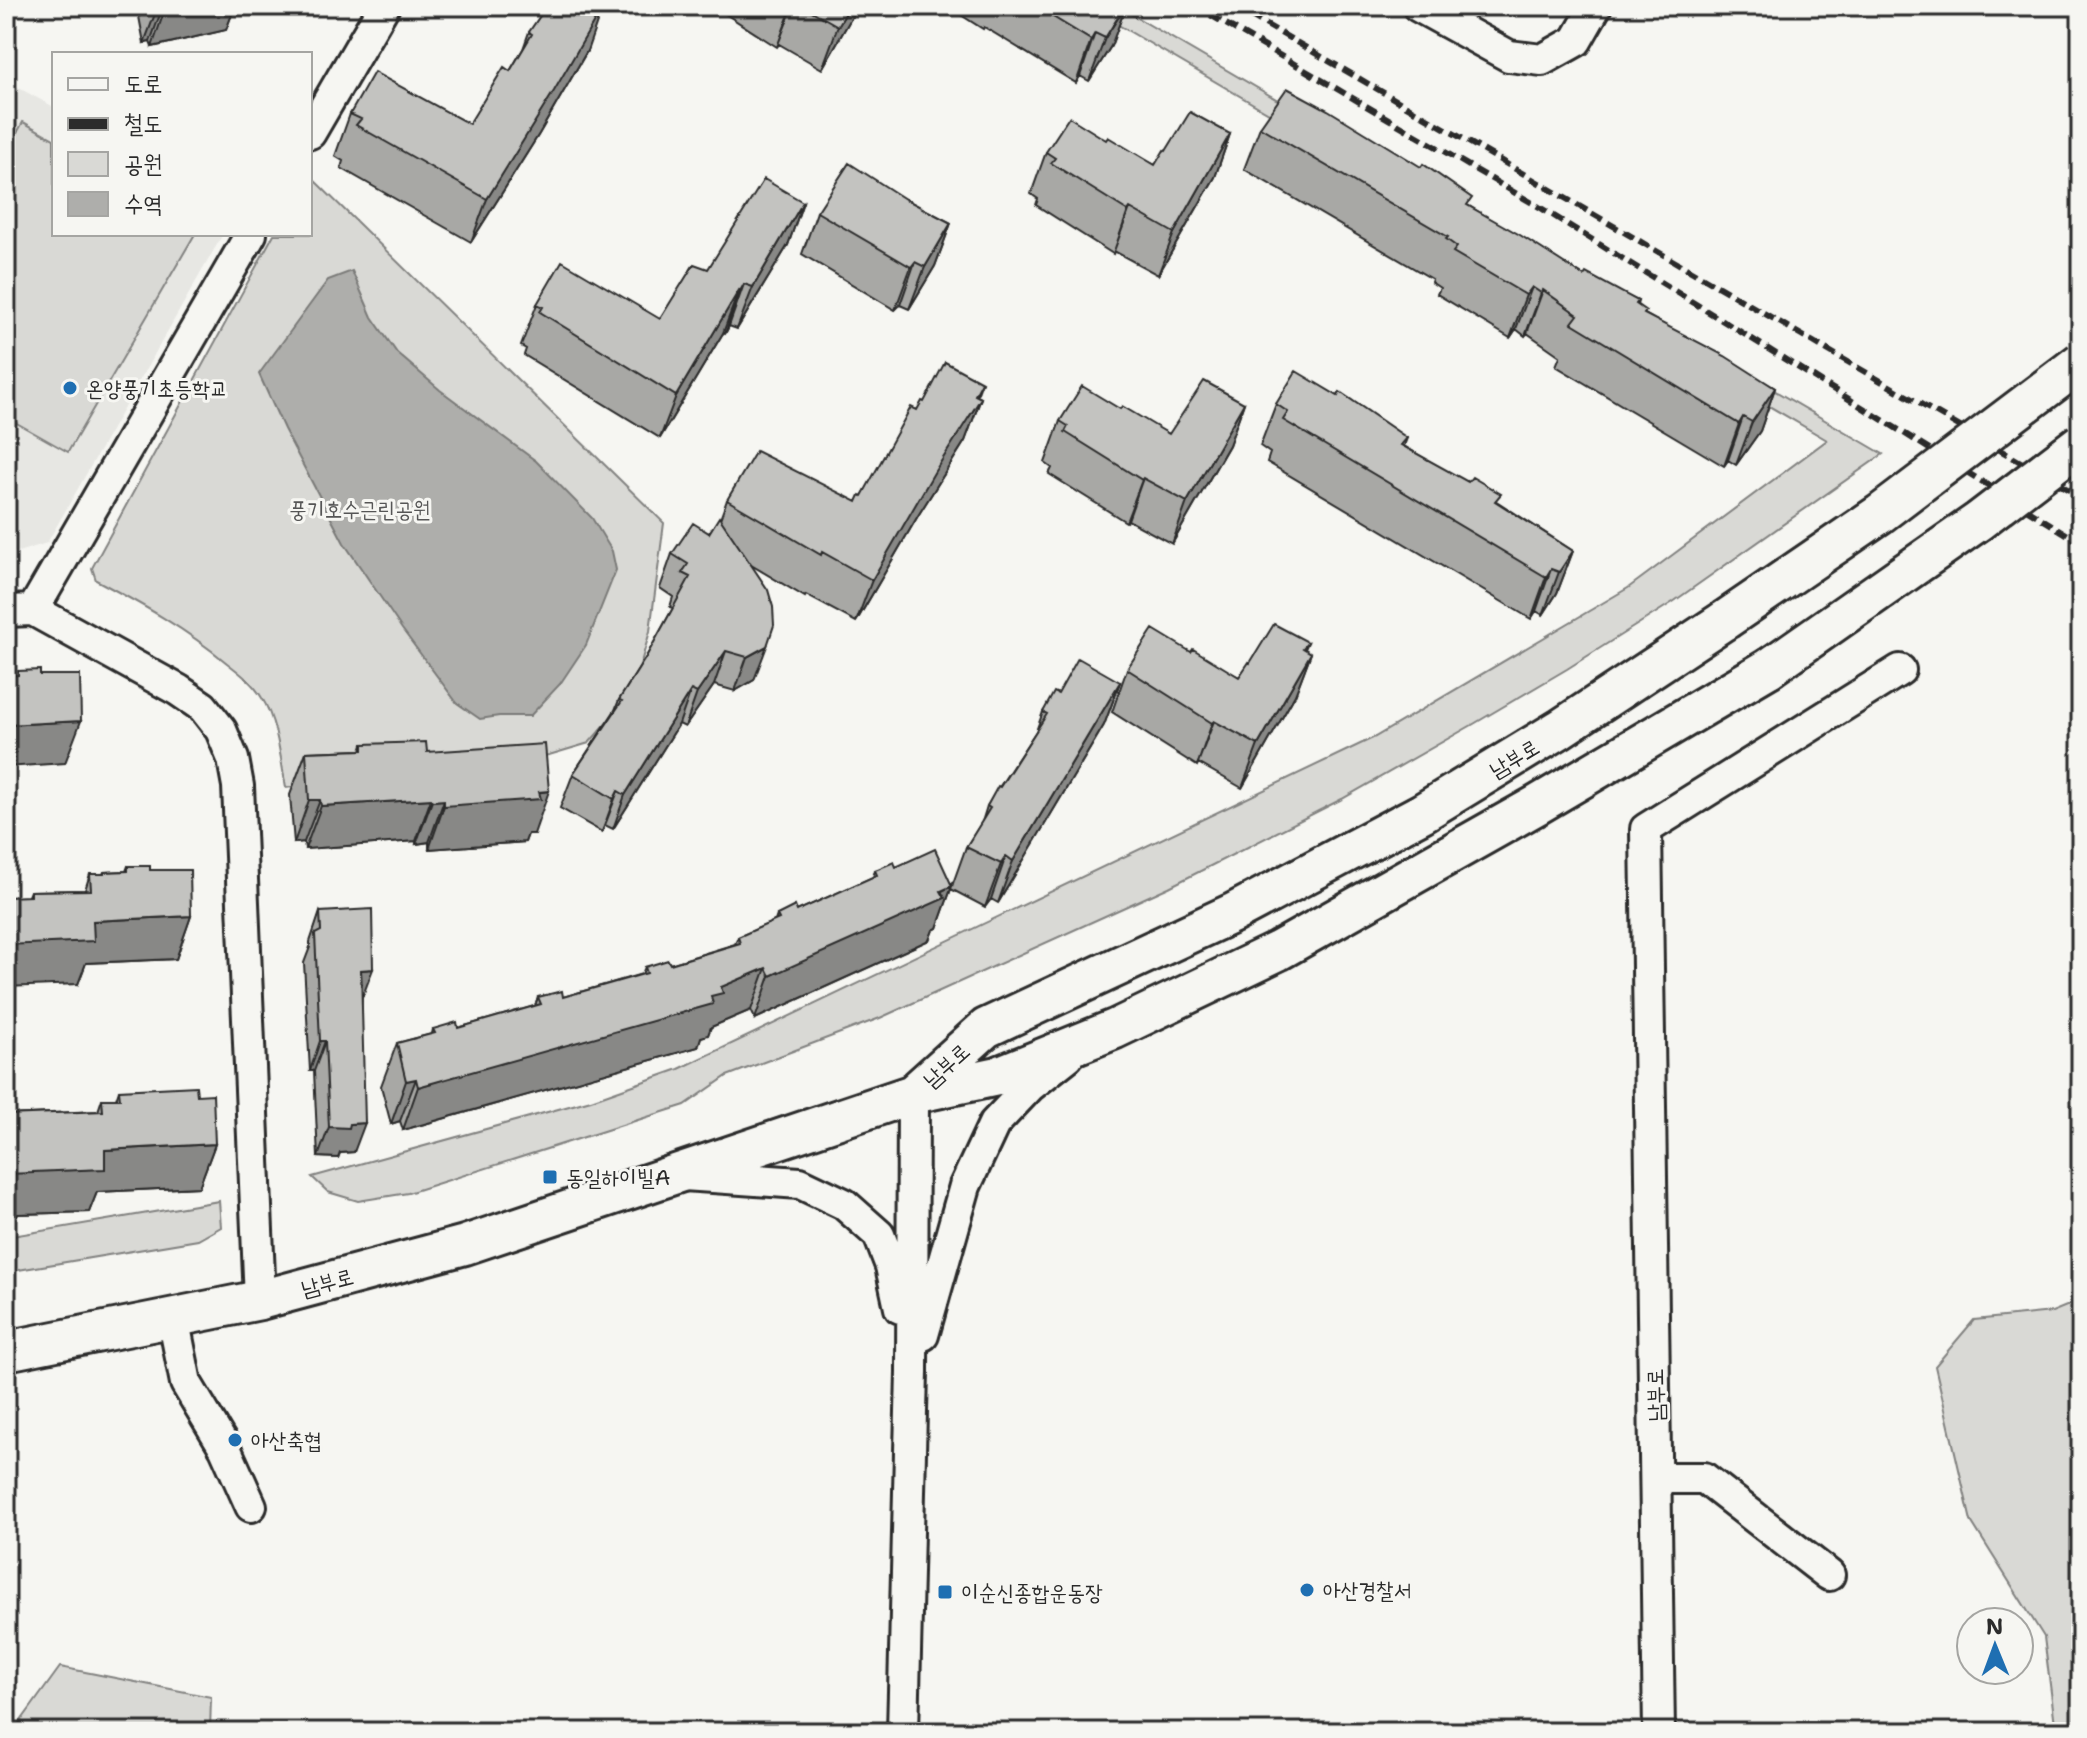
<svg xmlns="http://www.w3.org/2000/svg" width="2087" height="1738" viewBox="0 0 2087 1738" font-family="'Shantell Sans','Poor Story',sans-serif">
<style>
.built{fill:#e7e7e3}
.green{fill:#d9d9d5;stroke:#828280;stroke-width:2}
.water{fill:#aeaeab;stroke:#7a7a78;stroke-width:2}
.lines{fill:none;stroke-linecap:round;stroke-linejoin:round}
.minor-casing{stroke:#2b2b2b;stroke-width:36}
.major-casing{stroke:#2b2b2b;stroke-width:44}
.minor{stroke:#f6f6f2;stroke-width:30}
.major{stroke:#f6f6f2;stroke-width:38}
.rail{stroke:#2b2b2b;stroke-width:6;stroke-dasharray:12 6;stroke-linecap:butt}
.major-bridge-casing{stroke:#2b2b2b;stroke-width:44;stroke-linecap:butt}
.major-bridge{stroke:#f6f6f2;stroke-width:38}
.wall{fill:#a8a8a5;stroke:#2b2b2b;stroke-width:2}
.shaded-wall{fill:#888886;stroke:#2b2b2b;stroke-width:2}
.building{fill:#c3c3c0;stroke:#2b2b2b;stroke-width:2}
.poi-dot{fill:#1f6fb2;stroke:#f6f6f2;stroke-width:3}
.labels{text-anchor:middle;stroke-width:6;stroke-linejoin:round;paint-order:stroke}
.poi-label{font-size:22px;fill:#2b2b2b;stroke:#f6f6f2;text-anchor:start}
.park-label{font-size:22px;fill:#565656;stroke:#f6f6f2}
.street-label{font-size:22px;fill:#2b2b2b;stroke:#f6f6f2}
</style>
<rect width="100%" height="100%" fill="#f6f6f2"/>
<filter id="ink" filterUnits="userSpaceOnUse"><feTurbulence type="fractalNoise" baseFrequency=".0125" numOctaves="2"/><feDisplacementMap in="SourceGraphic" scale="16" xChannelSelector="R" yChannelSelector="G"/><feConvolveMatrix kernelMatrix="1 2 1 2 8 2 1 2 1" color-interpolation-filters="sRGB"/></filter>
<g filter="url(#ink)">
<path class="built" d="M6,81L54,107V234H223L47,543L18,552H6Z"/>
<path class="green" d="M1086,6H1117L1883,454L1673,602L1567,669L1472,725L1342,799L1169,887L880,1018L727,1076L685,1105L408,1193L358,1201L328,1192L312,1177L591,1100L679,1069L1375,737L1628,588L1827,440Z
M23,122L54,139V234H195L68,452L6,417V153Z
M310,176L664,523L650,631L632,694L589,743L549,755L286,788C281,761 277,721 262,698C254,684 240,673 227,663C186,629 143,605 96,580L92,568L274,234H310Z
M219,1201L221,1227L198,1240L6,1272V1237Z
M2081,1300V1732H2056L2044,1637L1971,1521L1935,1366L1974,1320L2052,1312Z
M60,1667L211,1697L210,1732H13Z"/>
<path class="water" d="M352,271L372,317L397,353L440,390L536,461L592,518L612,551L616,570L586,645L560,684L530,716H499L480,719L457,703L402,629L344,543L284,429L259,374L328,280Z"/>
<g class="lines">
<g class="minor-casing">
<path id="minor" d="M1418,6L1509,56L1542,60L1576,41L1596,6
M310,133L384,6
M33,610L251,234
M6,611L33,610L178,690L203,707L221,730L233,759L238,786L260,1300
M684,1175L800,1183L844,1204L879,1235L891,1266L900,1308
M173,1317L186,1383L225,1448L251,1506
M923,1335L965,1186L994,1124L1030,1086L1068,1056
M1656,1478H1704L1829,1575
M903,1732L912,1372L913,1094
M1659,1732L1646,829L1900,670"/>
</g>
<g class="major-casing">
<path id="major" d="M915,1092L986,1028L1233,913L1422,813L1560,729L1725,620
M6,1351L260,1300L465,1245L913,1094L998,1076L1115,1029L1278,951L1537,805L1769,668"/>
</g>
<use href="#minor" class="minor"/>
<use href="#major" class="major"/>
<path class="rail" d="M1195,6L1541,208L2081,543
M1234,6L2081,497"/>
<g class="major-bridge-casing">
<path id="major-bridge" d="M1725,620L1880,514L2081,362
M1769,668L1979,521L2081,443"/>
</g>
<use href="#major-bridge" class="major-bridge"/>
</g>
<path class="wall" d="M137,6H235L226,30L152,47L150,42L144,43Z
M713,6H858L822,69L779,44L777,47Z
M947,6H1126L1111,46L1089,81L1080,76L1076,83L984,27L983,29Z
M529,32L587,51L539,134L471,242L341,168L343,161L335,156L350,114L469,124L510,71L523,49Z
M1260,127L1469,206L1584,276L1638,301L1637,305L1645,314L1775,388L1760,431L1736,465L1728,460L1724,466L1556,366L1560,356L1527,333L1525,336L1516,329L1510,338L1437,294L1440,288L1431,282L1432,279L1244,169Z
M1230,134L1215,177L1158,275L1114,251L1113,254L1036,205L1038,199L1031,194L1046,152L1106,140L1155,165L1166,151Z
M905,199L951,223L935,266L909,309L900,305L895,310L802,254L817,212Z
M803,202L788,245L737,329L729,326L725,334L723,333L660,438L524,355L526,349L521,346L537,304L660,319L708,269Z
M977,396L981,398L965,441L919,514L856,622L806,595L805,597L751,565L754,680L735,691L714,685L685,727L679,724L613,829L605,825L602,832L560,808L573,774L615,710L619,700L646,657L673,608L670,607L673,597L660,588L672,554L709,533L720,519L727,500L857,502L862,496L917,410L924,402Z
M1244,403L1229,445L1172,544L1128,520L1126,522L1049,474L1052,468L1045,463L1060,421L1120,409L1169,434Z
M1276,404L1407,438L1404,446L1498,502L1573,551L1557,593L1543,615L1536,611L1531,619L1267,462L1270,453L1260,446Z
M1308,642L1305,649L1311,653L1295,695L1242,788L1198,763L1197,766L1112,712L1127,669L1191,652L1239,677L1250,663Z
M1120,682L1104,725L998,903L991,899L985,907L951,889L937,928L933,930L929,940L755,1019L751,1010L711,1027L708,1035L701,1037L698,1047L403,1130L400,1121L391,1124L381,1086L397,1043L432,1034L433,1029L458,1028L535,1006L538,997H563L642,974L645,967L670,964L735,944L738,937L775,921L777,915L797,911L873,877L875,870L896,867L952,886L966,847L982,822L987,806L1036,731L1043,712L1058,694Z
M363,744L427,752L534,834H528L525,842L429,849V842L416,844V841L305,849L304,842L294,843L290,795L306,752L361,750Z
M128,866L150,870L191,916L176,959L86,963L78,984L28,896L30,891L85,890L90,874H103L104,872L126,871Z
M320,912L362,998L354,1152L340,1153L338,1158L318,1157L314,1071H310L304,963L310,947V942Z
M119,1090L197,1095L215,1144L199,1187L97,1192L89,1212L18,1214L17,1216H6V1115L98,1111L102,1099H116Z"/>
<path class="shaded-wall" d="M158,6H163L150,42L144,43Z
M166,6H235L226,30L152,47Z
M792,6H793L777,47Z
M850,6H858L822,69L838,26Z
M1126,6L1111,46L1089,81L1105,38Z
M602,8L587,51L539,134L471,242L487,199Z
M1095,33L1080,76L1076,83L1091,40Z
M1230,134L1215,177L1158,275L1174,233Z
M803,202L788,245L737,329L753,287Z
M1130,208L1114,251L1113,254L1128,211Z
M951,223L935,266L909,309L925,267Z
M915,262L900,305L895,310L911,267Z
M744,284L729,326L725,334L740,291Z
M1532,287L1516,329L1510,338L1526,295Z
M739,290L723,333L660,438L676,396Z
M1543,290L1527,333L1525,336L1541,293Z
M982,382L969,417L981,398L965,441L919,514L856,622L872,580Z
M1775,388L1760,431L1736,465L1752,422Z
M1244,403L1229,445L1172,544L1187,502Z
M1743,417L1728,460L1724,466L1739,424Z
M1143,478L1128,520L1126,522L1142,480Z
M1573,551L1557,593L1543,615L1559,572Z
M1551,569L1536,611L1531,619L1546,577Z
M767,646L754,680L735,691L747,657Z
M726,651L714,685L685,727L697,693Z
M1311,653L1295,695L1242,788L1258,745Z
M1120,682L1104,725L998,903L1013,861Z
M691,690L679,724L613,829L625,795Z
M81,721L65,763L6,767V725Z
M1214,721L1198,763L1197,766L1212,723Z
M549,791L534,834H528L525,842L429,849L444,806Z
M618,791L605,825L602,832L614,799Z
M431,799L416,841L305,849L321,806Z
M309,800H320L304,842L294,843Z
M444,800L429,842L416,844L432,801Z
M1006,856L991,899L985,907L1001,864Z
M952,886L937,928L933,930L929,940L755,1019L770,976Z
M191,916L176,959L86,963L78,984L6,987V945L93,921Z
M766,968L751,1010L711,1027L708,1035L701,1037L698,1047L403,1130L418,1087L711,996L721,987Z
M373,969L362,998L361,970Z
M320,1041H325L314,1071H310Z
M416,1079L400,1121L391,1124L406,1081Z
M365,1123L354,1152L340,1153L338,1158L318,1157L329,1127L350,1124Z
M215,1144L199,1187L97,1192L89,1212L18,1214L17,1216H6V1175L105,1150Z"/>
<path class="building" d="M550,6H598L602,8L554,91L487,199L356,125L361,119L350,114L374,72L469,124L504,67L510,71L532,34L529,32L542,13L545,15Z
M803,6H850L838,26Z
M1035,6H1125L1105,38L1095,33L1091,40Z
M6,57L11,59L6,68Z
M1287,88L1328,110L1421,167L1423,164L1472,198L1467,205L1520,235L1584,276L1586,273L1638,301L1636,304L1646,311L1644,314L1725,356L1775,388L1752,422L1743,417L1739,424L1572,323L1578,315L1543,290L1541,293L1532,287L1526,295L1453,252L1457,247L1446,239L1448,237L1260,127Z
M1190,112L1230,134L1174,233L1130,208L1128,211L1051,163L1055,158L1046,152L1069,117L1106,140L1108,137L1155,165L1164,150L1166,151Z
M849,163L905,199L951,223L925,267L915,262L911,267L817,212Z
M764,179L803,202L753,287L744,284L740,291L739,290L676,396L540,312L543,307L537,304L562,261L660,319L694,264L708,269Z
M945,362L982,382L975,395L981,398L935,471L872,580L822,552L821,555L727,500L756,451L857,502L860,495L862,496L911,407L917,410L922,401L924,402Z
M1296,371L1338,396L1340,392L1407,438L1401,445L1468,482L1472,477L1501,494L1495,501L1573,551L1559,572L1551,569L1546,577L1283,420L1288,412L1276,404Z
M1204,381L1244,403L1187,502L1143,478L1142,480L1065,432L1068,426L1060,421L1082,386L1120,409L1122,406L1169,434Z
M719,517L768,590L773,607L774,625L767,646L747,657L726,651L697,693L691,690L625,795L618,791L614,799L573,774L622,701L619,700L646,657L690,577L682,573L688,564L672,554L693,523L709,533Z
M1274,624L1308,642L1303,648L1311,653L1258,745L1214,721L1212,723L1127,669L1153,629L1191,652L1193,649L1239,677L1249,662L1250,663Z
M1078,658L1120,682L1013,861L1006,856L1001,864L966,847L990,808L987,806L998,786L1000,787L1047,714L1043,712L1054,692L1058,694Z
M40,670V675H80L81,721L6,725V676L18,675V671Z
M426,742L427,752L545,744L549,791L539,792L541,799L444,806V800L432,801L431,799L321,806L320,800H309L306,752L363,750V744Z
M935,849L952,886L941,891L945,898L770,976L766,968L721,987L723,993L711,996L713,1004L418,1087L416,1079L406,1081L397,1043L435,1033L433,1029L457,1022L458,1028L541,1004L538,997L562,991L563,997L647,973L645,967L668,960L670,964L740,943L738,937L779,919L777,915L795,906L797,911L877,875L875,870L894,862L896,867Z
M128,866H150V870H190L191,916L93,921L94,941L6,945V897L30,896V891L91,890L90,874H104V872L128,871Z
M372,909L373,969L361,970L365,1123L350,1124L349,1128L329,1127L325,1041H320L315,934L321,931L320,912Z
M196,1086L197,1095L213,1094L215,1144L105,1150V1169L33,1172V1173L6,1174V1115L103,1111L102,1099H120L119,1090Z"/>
</g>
<g class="poi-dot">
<circle cx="70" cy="388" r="8"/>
<rect x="542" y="1169" width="16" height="16" rx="4"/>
<circle cx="235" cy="1440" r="8"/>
<circle cx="1307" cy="1590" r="8"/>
<rect x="937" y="1584" width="16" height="16" rx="4"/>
</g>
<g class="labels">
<g class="poi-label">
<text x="86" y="396">온양풍기초등학교</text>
<text x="566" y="1185">동일하이빌A</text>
<text x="251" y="1448">아산축협</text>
<text x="1323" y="1598">아산경찰서</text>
<text x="961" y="1600">이순신종합운동장</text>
</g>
<g class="park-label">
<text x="360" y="517">풍기호수근린공원</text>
</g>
<g class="street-label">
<text transform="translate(1514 758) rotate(-31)" y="8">남부로</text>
<text transform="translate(946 1065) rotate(-42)" y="8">남부로</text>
<text transform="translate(327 1282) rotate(-15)" y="8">남부로</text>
<text transform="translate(1655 1395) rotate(-91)" y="8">남부로</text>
</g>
</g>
<rect width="2087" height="1738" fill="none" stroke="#f6f6f2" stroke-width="32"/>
<rect x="16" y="16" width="2055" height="1706" fill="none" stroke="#2b2b2b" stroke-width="3" filter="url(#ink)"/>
<rect x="52" y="52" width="260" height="184" fill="#f6f6f2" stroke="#a5a5a2" stroke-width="2"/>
<rect x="68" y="78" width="40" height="12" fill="#f6f6f2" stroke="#a5a5a2" stroke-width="2"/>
<text x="124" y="92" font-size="24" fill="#2b2b2b">도로</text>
<rect x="68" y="118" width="40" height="12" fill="#2b2b2b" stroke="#a5a5a2" stroke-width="2"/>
<text x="124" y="132" font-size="24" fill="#2b2b2b">철도</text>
<rect x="68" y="152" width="40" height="24" fill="#d9d9d5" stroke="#a5a5a2" stroke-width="2"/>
<text x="124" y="172" font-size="24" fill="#2b2b2b">공원</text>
<rect x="68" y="192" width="40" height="24" fill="#aeaeab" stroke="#a5a5a2" stroke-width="2"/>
<text x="124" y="212" font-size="24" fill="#2b2b2b">수역</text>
<g transform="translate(1995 1646) rotate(359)"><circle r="38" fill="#f6f6f2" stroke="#a5a5a2" stroke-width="2"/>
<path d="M0-6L14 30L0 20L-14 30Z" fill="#1f6fb2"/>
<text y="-12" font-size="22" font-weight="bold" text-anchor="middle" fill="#2b2b2b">N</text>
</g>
</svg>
